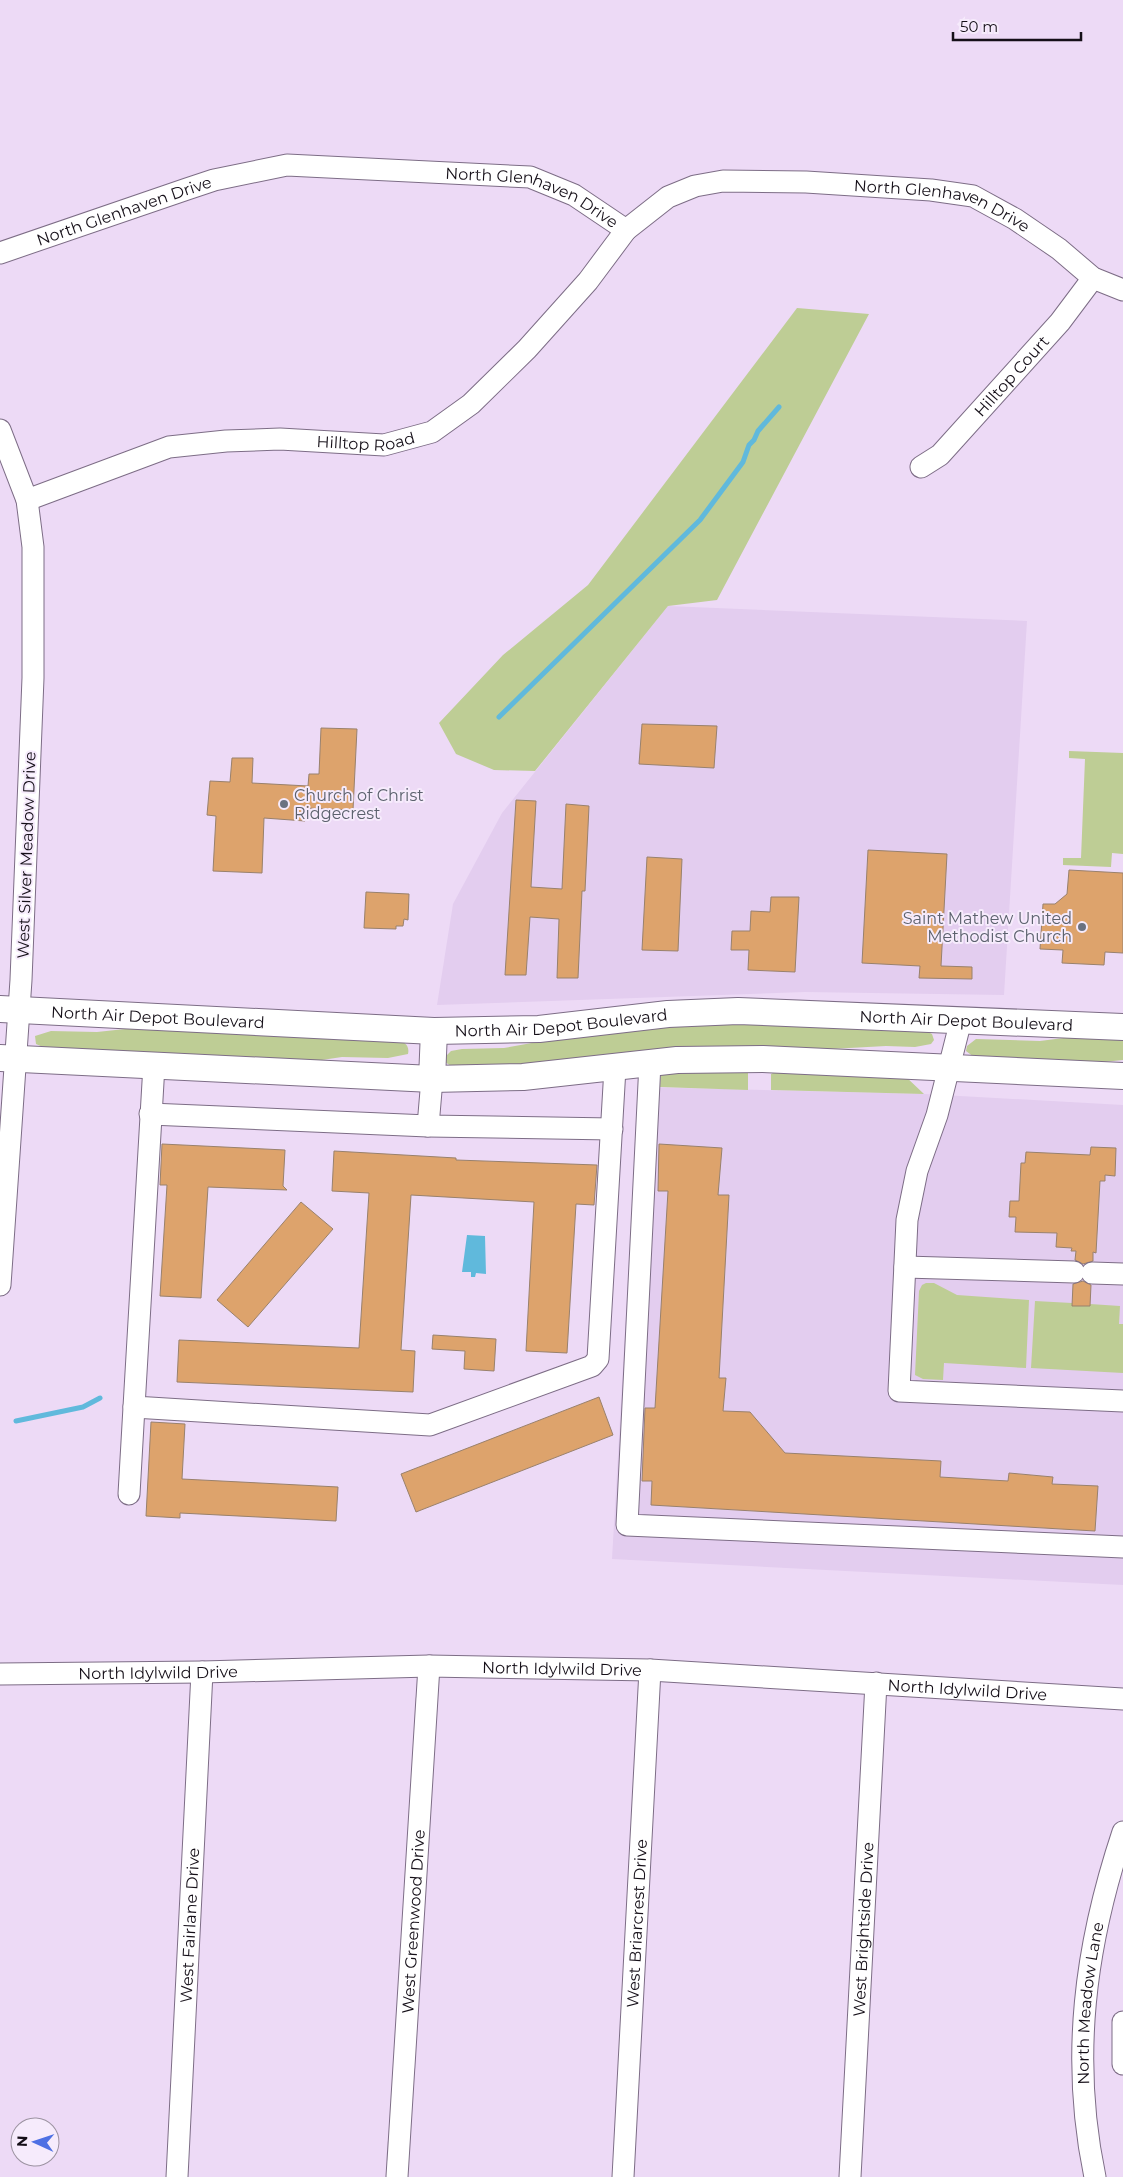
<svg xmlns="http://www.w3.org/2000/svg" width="1123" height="2177" viewBox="0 0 1123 2177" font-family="Montserrat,sans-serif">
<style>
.built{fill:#e3cdef}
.green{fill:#becd95}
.water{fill:#60b9dc}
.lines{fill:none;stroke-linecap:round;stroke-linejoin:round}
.stream{stroke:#60b9dc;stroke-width:5}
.building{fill:#dda36c;stroke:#99816c}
.minor-casing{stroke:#7d6d86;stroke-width:23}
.major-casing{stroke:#7d6d86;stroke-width:28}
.minor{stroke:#fff;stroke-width:21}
.major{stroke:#fff;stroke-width:26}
.worship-dot{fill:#6b7280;stroke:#f6ebfc;stroke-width:2}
.labels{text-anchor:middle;stroke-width:4;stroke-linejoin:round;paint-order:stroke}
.street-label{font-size:16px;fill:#150f18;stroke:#f6ebfc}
.worship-label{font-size:16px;fill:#5b616d;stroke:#f6ebfc;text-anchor:start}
</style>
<rect width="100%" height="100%" fill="#eddaf6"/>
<path class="built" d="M668,606L1027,621L1004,995L805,992L437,1005L453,904L502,813Z
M639,1087L924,1094L1123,1105V1585L612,1559Z"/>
<path class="green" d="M797,308L869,314L717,600L668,606L535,771L494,770L456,754L439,723L503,655L588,585Z
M1069,751L1123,753V854L1112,853L1111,867L1063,865V858H1081L1085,759L1069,758Z
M711,1021L918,1027L932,1034L934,1040L931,1044L915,1047L886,1046L554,1064L451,1066L445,1062L446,1056L451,1051L462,1049L504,1048L554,1039Z
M162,1028L397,1039C404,1042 410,1045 408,1054L388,1058L342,1057L315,1061L54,1052L36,1044L35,1036L51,1031L97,1032L125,1029Z
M1071,1037L1123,1038V1060L1094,1063L974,1057L966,1051L967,1046L976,1039L1040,1041Z
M739,1068L748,1073V1090L660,1087L661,1071Z
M777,1071L905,1076L924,1094L771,1090V1074Z
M926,1283H934L957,1295L1029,1300L1026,1368L944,1363L943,1380L923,1379L915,1375L919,1291L922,1285Z
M1035,1301L1072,1303V1306L1090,1304L1120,1306L1119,1324H1123V1373L1031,1368Z"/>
<path class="water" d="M467,1235L485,1236L486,1274L476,1273L475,1277H471V1272H462Z"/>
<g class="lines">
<path class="stream" d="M499,717L700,520L743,462L749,445L754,440L758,431L779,407
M16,1421L83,1407L100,1398"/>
</g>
<path class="building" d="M642,724L717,726L714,768L639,764Z
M321,728L357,729L353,810L306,808L305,821L264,818L262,873L213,871L216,816L207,815L210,781L230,782L232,758H253L252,783L308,786L309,774H319Z
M516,800L536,801L531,887L562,889L566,804L589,806L585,891H582L578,978H557L559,919L530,917L526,975H505Z
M868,850L947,854L941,966L972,967V979L919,978L920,966L862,963Z
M647,857L682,859L678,951L642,950Z
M1069,870L1123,873V953L1105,952L1104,965L1062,963L1063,950L1040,949L1043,904H1055L1067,894Z
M366,892L409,894L408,920L404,919L403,926H396V929L364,928Z
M771,897H799L795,972L748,970L749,950H731L732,931H750L751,911L770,912Z
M162,1144L285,1150L283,1186L287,1190L208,1187L201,1298L160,1296L167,1185H160Z
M659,1144L722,1148L718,1195H729L719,1378H726L723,1411L750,1412L785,1453L941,1461L940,1477L1008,1481L1009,1473L1053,1477L1052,1484L1098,1486L1095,1531L651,1505L652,1481H642L645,1408H655L668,1191H658Z
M1091,1147L1116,1148L1115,1176L1105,1175V1181H1100L1096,1253L1093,1252V1261L1083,1264L1075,1260L1076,1251H1071L1072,1248L1056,1247L1057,1233L1015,1232L1016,1217H1009L1010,1201H1019L1021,1163H1025L1026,1152L1090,1155Z
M334,1151L456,1158V1160L597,1165L594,1205L576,1204L567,1353L526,1351L534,1202L411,1195L401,1350L415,1351L413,1392L177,1382L179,1340L359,1348L369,1193L332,1191Z
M301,1202L333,1229L248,1327L217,1300Z
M1083,1281L1091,1285L1090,1306H1072L1073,1284Z
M433,1335L496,1339L494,1371L464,1369L465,1351L432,1349Z
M599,1397L613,1435L416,1512L401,1474Z
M151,1422L185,1424L182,1479L338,1487L336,1521L180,1513V1518L146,1516Z"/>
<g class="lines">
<g class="minor-casing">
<g id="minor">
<path id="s1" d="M0,253L187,189L214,180L287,165L530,177L574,195L626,230L668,197L695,186L723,181L806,182L931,190L973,196L1015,219L1059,249L1093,278L1123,290"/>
<path d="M0,430L27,500L33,547V678L21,980L0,1285"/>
<path id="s2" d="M921,467L940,455L1060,322L1093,278"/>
<path id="s3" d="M27,500L169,447L226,441L280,439L384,445L432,432L471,404L527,349L588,281L626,230"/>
<path d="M961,1020L937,1115L917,1171L907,1220L899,1391L1123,1401"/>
<path d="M650,1063L627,1525L1123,1547"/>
<path d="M154,1065L134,1407L430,1425L592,1366L598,1359L615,1068"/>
<path d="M150,1114L428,1126L612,1129"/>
<path d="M428,1126L432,1079"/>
<path d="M905,1267L1074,1272"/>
<path d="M1092,1273L1123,1274"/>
<path d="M129,1494L134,1407"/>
<path id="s4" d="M0,1674L202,1672L429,1666L650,1670L1123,1699"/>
<path d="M1123,2022V2064"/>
<path id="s5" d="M177,2177L202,1672"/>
<path id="s6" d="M397,2177L429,1666"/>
<path id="s7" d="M623,2177L650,1670"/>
<path id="s8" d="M850,2177L876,1683"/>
<path id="s9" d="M1095,2177C1070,2058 1085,1946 1123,1832"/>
</g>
</g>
<g class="major-casing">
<g id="major">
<path id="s10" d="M0,1009L434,1031L539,1029L668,1014L738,1011L1123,1027"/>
<path d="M0,1058L432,1079L523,1077L677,1060L763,1059L1123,1076"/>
<path d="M432,1079L434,1031"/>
</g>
</g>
<use href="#minor" class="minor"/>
<use href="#major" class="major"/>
</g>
<g class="worship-dot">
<circle cx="284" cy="804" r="5"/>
<circle cx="1082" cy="927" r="5"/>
</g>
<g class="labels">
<g class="street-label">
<text dy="6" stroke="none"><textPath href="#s1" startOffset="551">North Glenhaven Drive</textPath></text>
<text dy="6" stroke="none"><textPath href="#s1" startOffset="988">North Glenhaven Drive</textPath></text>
<text dy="6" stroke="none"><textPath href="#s1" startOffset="131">North Glenhaven Drive</textPath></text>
<text dy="6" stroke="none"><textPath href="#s2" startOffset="129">Hilltop Court</textPath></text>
<text dy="6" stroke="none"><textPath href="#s3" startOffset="349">Hilltop Road</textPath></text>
<text transform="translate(26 855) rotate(-88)" y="6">West Silver Meadow Drive</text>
<text dy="6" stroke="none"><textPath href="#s10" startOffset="158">North Air Depot Boulevard</textPath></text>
<text dy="6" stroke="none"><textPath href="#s10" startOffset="968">North Air Depot Boulevard</textPath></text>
<text dy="6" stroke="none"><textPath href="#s10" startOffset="562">North Air Depot Boulevard</textPath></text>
<text dy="6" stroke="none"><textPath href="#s4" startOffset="562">North Idylwild Drive</textPath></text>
<text dy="6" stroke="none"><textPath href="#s4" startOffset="158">North Idylwild Drive</textPath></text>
<text dy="6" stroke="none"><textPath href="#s4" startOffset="968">North Idylwild Drive</textPath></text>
<text dy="6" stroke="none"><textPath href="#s6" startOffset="256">West Greenwood Drive</textPath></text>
<text dy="6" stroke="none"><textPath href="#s7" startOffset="254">West Briarcrest Drive</textPath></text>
<text dy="6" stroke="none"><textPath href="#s5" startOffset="252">West Fairlane Drive</textPath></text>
<text dy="6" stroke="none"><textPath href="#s8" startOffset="248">West Brightside Drive</textPath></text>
<text dy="6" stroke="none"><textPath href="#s9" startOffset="175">North Meadow Lane</textPath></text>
</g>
<g class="worship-label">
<text x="294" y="801">Church of Christ<tspan x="294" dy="18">Ridgecrest</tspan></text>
<text x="1072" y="924" text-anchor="end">Saint Mathew United<tspan x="1072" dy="18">Methodist Church</tspan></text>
</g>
</g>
<g transform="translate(35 2142) rotate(273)"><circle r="24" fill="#f6ebfc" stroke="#9c93a1"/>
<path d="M0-4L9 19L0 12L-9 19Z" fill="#4e70e4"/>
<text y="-8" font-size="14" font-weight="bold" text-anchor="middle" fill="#150f18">N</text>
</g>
<path d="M953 32v8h128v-8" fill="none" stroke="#150f18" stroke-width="2.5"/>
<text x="960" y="32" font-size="15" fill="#150f18" stroke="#f6ebfc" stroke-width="4" paint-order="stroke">50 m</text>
</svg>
